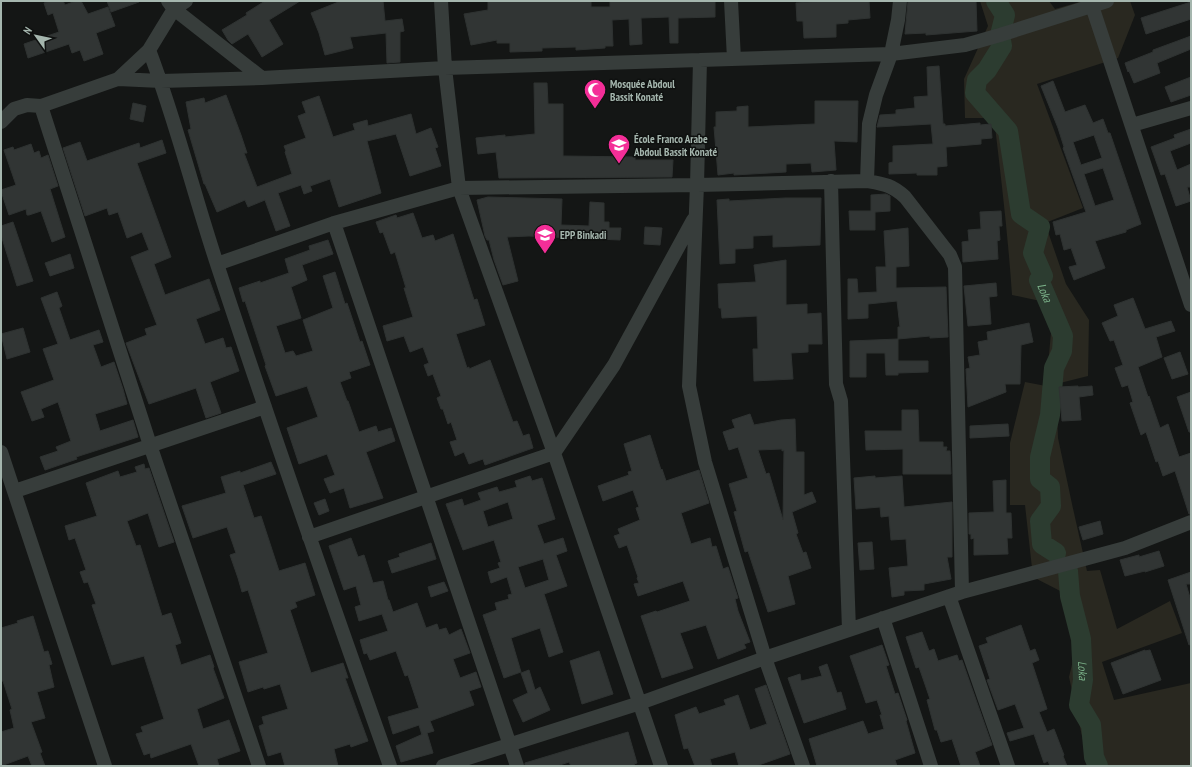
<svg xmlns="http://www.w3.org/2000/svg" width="1192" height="767" viewBox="0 0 1192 767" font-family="'PT Sans Narrow',sans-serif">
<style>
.green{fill:#292820}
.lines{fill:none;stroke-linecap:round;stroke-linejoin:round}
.river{stroke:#2c3c30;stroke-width:20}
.building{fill:#313534;stroke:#2e3231;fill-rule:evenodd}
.minor{stroke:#373d3b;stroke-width:14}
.labels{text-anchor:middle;stroke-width:3;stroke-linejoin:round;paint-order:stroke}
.poi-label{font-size:11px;font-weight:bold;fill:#a5b6ae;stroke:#0f1110;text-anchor:start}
.water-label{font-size:12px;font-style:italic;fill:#7cb28a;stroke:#0f1110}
</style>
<rect width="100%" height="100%" fill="#141615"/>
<path class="green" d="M980,1H1049L1055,9L1083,1H1130L1135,15L1118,58L1037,84L1083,208L1045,223L1066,284L1089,320L1088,376L1056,384L1058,438L1072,504L1087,571L1100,570L1117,629L1170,601L1182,633L1102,662L1114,700L1191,683V766H1091L1084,745L1069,677L1076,648L1068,595L1033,577L1025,505H1010V443L1025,382L1046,386L1051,333L1045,302L1012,295C1008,235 1001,177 994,118H965L964,79L988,26Z"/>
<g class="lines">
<g class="river">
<path id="s1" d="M996,1L1005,15L1000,35L1002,46L987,70L977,80L975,93L1008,131L1021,214L1040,227L1033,253L1043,276L1039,280L1063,336L1062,351L1054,368L1050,415L1040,457V479L1050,487L1051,506L1040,521L1042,544L1056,553"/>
<path id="s2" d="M1068,571L1070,596L1081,639L1083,680L1079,705L1091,725L1094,757L1098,766"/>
</g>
</g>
<path class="building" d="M49,1H63L65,5L76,1H81L88,14L108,7L115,26L96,33L103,54L84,61L80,50L72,53L69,44L28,58L24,44L59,32L53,13L48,15L44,3Z
M107,1H138L139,2L111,12Z
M265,1H300L269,20L283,44L262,57L248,34L232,44L228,40L222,30L247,15L246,13Z
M341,1H383L385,21L402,19L404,31L400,32V62L387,63L386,33L350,37L353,48L325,55L319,33L311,13Z
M488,1H591V7H610V1H715V17L678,18V43H670L669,17L641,18L642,44L630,45L629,19L612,20L613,46H605V48L576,50V47L542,48V51L510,52V43H497V40L471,45L464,14L488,10Z
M824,1H869L870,18L848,20V23L836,24V37L804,38L803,21H797L796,3Z
M908,1H976L977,31L926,35V33L905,34Z
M1191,2V19L1146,34L1141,18Z
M1191,36V49L1157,63L1160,73L1134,83L1129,71L1128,72L1125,63L1153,52V50Z
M939,66L943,124H945V126L980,123V125L991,124L992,138L981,139V144L946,147L947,166L937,167V175H917V173L889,174V163L893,162V146L933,144L931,124L877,127L880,115L896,114V110L915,108L914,97L928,96L927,67Z
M1191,77V95L1171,102L1165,87Z
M1053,81L1065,112L1085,105L1093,123L1103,119L1108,133H1110L1141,224L1126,230V232L1095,241L1105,268L1074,280L1069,267L1077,265L1071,248L1064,250L1060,234L1056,235L1053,222L1086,212L1063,148L1064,147L1058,128L1041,86ZM1094,135L1102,158L1081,165L1073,142ZM1103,168L1114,200L1095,206L1084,174Z
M534,83H547L548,104H563V156L635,157V160H673L672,177L499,178L496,152L478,154L476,138L505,135V137L535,134Z
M226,95L241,135L247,153H244L257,187L292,174L285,152L286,151L284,146L306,138L298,116L306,113L302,102L319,96L333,137L355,130L353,124L367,120L368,126L411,114L416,134L431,128L438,147L435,148L441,166L410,176L396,134L367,141L381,193L339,207L330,179L310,186L312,191L304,194L301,185L278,193L290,226L276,231L265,200L248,207L245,200L217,212L205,184H204L188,130L191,129L186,102L204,98L205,103Z
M815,101H858L857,142L834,141L836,170L812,172L811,163L786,164V172L734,175V173L718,175L714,127H716V112L737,111V107L748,106V127L815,124Z
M133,103L146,106L143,122L130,119Z
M1191,129V143L1170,151L1177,170L1191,164V187H1187L1191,201L1176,206L1165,174L1161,175L1151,147L1175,138L1174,135Z
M162,140L166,153L137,163L171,257L154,264L165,295L209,279L220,310L196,319L205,344L223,338L226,348L231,347L239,371L210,382L221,413L206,418L196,388L149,404L126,343L147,335L145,329L157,325L131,257L149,250L142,232L127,238L118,212L109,215L107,208L85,216L63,148L80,142L87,161L139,143L140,148Z
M31,144L34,153L39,151L41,158L48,155L58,186L50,189L65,237L52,242L41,211L29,215H27L26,209L9,215L1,191V190L16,185L4,150L13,147L14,150Z
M886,194L890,196V211L875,212V230H850L849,211H871V195Z
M488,197L562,199L561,225L589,226L590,202L604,203V222H609V228H621L620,240L529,236L507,237L518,281L503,285L494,260L489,240H487L485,236L477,200Z
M785,198H821L820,245L773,247V235L753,236V248L735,249V263L720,264L717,200L729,199V201Z
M1001,211L1002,226H999L1000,240L997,241L998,259L963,262L962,242L969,241L968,230L981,229L980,212Z
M413,213L422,238L433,235L435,241L453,234L474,300L477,299L485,325L456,334L467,368L469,367V369L490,360L513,422L517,421L523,436L529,434L533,448L485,465L483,459L469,464L464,452L455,456L450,442L457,440L451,422L448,424L443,409H441L437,398L441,396L434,377L433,374L428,376L424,365L429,363L423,347L410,352L404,336L387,341L383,326L413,317L404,288H406L395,252L391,254L383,232L380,233L376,222L396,215L397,218Z
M13,222L33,281L17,286L1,235V226Z
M645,227L662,228L660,245L644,244Z
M908,228L909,266L896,267V288L946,287L948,337L930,338V336L898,339V327H900L897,301L868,304V318L848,319V279H857L858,293L877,292L876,267H886L884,231Z
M328,240L333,254L302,265L307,280L291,287L301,318L276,326L285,353L293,351L296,356L313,351L303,320L333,308L323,276L335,272L345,304L347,303L360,342L362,341L370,365L349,372L351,378L340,382L347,401H348L359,432L376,426L378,432L391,428L395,441L366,452L383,498L350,508L344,488L330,493L324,479L335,475L327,454L299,464L287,428L318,417L307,386L276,396L265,366L266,365L245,301L243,302L239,288L260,281V283L289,273L285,259L310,250L309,246Z
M70,254L74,268L50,276L45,263Z
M786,260V305L807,304V314L821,313L822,344H808V352L791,353L793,379L754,381L753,349H758L757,316L722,318L721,308H719L718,284L756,282L754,265Z
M996,283L997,296L989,297L991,324L968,326L964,286Z
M57,292L62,306L59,308L70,340L99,330L103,342L93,345L101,367L114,362L123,389L127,404L95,414L100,431L133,420L138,437L76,457L77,459L45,470L40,457L58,451L56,447L71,441L58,402L41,409L44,417L32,421L21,392L54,380L43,349L58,344L41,298Z
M1133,298L1145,329L1171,321L1175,331L1156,337L1162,357L1138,367L1148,397L1149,396L1160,428L1168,424L1179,457L1191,453V514H1189L1175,471L1163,476L1158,461L1156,462L1146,432L1141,435L1130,403L1133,402L1128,385L1122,387L1115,368L1123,365L1114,340L1110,341L1102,323L1118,316L1114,305Z
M1029,323L1033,342L1021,345L1020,384H1005L1006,392L968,407L966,369L970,368L968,357L980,355L978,342L988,340L987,332Z
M23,328L30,352L7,359L1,334Z
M898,339V361H928V372L898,373V375H886L885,353H866V377H850V341Z
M1180,352L1188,374L1172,379L1164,358Z
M1078,386V387L1092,386L1093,395L1079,397L1081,420L1062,421L1059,387Z
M1191,392V432H1189L1177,397Z
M902,410H918L919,442H943V447H947L946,451H950L951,474H903V449L866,450L865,431H902Z
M750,414L754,425L781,420L795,419L796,452H804V495L812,492L816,502L792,512L798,533L796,534L803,553L806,552L811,568L788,576L795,604L768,612L748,551L745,552L734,512L737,511L729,484L748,478L738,447L729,450L723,432L735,428L732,420ZM782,449V451L784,450L783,520L769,473L766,474L758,450Z
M1008,424L1009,436L970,438V426Z
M650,435L661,470L662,469L666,481L699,470L709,503L681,513L691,544L710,538L712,547L716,546L723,569L728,567L738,598L735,599L738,611L750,642L744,644L746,648L718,659L706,625L680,633L693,668L662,678L641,616L656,611L657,612L690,601L683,581L638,596L634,584L639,583L637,578L638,577L627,545L619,548L614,536L620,534L618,529L640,520L636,508L639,507L633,490L603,501L598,486L629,475L628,472L632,471L624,444Z
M271,462L276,474L243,485L254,518L261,516L279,571L305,563L315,595L295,602L297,607L290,610L311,673L343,663L348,678H345L368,741L351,747L350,744L334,749L338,766H285L281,752L268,756L259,726L264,724L262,717L288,709L280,684L264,689L263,687L248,692L239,662L268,653L248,590L242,592L238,578L230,555L236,553L227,527L193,538L182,506L226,493L221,477L240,471V473Z
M144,464L145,469L149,468L174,542L159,547L148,513L127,521L136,546L140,545L162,616L171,613L181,643L175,645L181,665L210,655L214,667L213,668L224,698L197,709L203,729L229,720L240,751L217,759L219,766H199L191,744L151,758L150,753L144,755L136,734L143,732L141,727L164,719L144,656L112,665L92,605L96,604L88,582L84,583L80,572L86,570L75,538L69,540L65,526L97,516L86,483L118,471L120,477L137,472L135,467Z
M530,476L532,481L542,478L555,519L537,525L544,544L563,538L567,551L556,555L567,586L544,594L563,652L549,657L540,628L511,638L521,672L504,678L483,615L497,610L495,603L509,599L508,595L512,594L507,577L491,583L488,572L500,568L498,563L501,562L494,540L463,550L446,504L462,499L464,506L481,500L478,493L497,487L499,492L517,487L515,481ZM508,502L513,519L488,527L483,511ZM543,559L549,580L525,588L518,567Z
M875,476V478L902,476L904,507L952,502V557H947L951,579L924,584V590L904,591V595L892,597L889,568L908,566L906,539L891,540L889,516L881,517L880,507L856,509L854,478Z
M1006,480V513H1011L1012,538H1007L1008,554L974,555V538L971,539V534H969V513L994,512L993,481Z
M325,499L329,511L319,515L314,503Z
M1100,521L1103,534L1083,540L1079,527Z
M351,538L358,557L364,555L373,583L383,581L388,600H389L393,612L417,603L426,628L437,624L439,630L446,628L449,635L461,629L470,653L453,659L460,678L476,672L481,687L469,691L474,705L430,721L434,731L427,733L433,753L401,762L396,746L423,734L422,735L419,725L393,734L388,717L419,708L408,675L405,676L396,651L370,660L367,653L364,654L360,640L388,631L382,614L359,621L355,607L361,605L356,586L344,590L329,546Z
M872,542L874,569L860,570L858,543Z
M431,543L436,559L392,573L388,561L400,557L399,554Z
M1159,551L1164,566L1145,572V571L1125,576L1120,560L1139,555V557Z
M1191,572V584H1186L1191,601V644L1189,645L1168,580Z
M444,582L448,591L431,597L428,587Z
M33,616L44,652L48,651L52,664L49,665L54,687L37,692L45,718L31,722L42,752L40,753L45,766H32L28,756L1,766V732L14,728L10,710L12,709L3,681H1V628L18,623L17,621Z
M1021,625L1030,651L1035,649L1039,660L1032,663L1047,709L1039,712L1047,732L1054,729L1064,755L1063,756L1067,766H1050L1048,761L1044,763L1034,734L1010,741L1007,733L1024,728L1015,704L998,710L987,680L990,679L979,646L988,643L986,638Z
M922,632L929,651L934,649L938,661L957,655L959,661L962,660L992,745L975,752L980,766H961L952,739L941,742L937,730H935L927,700L930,699L919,667L916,668L906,637Z
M882,645L889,665L886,666L895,694L898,693L907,720L906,721L915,753L895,760L897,766H817L809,739L863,721L868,734L884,729L880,715H882L877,700L866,703L850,656Z
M1145,650V651L1150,650L1161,680L1123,694L1111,663Z
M599,651L613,694L582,704L570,661Z
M827,664L837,693L841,692L846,709L804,723L788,678L800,674L801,681L822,676L819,667Z
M529,670L535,690L540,687L550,710L523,722L513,700L528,693L521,673Z
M766,685L790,754L756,766H739L735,752L710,759L712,766H695L688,748L684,749L675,715L696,707L699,714L726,705L724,700L738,695L750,730L767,724L755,689Z
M628,732L637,763L634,764L635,766H571L569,762L557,766H525V763Z"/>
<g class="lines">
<path class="minor" d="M168,1L174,9L262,78
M441,1L445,68L459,188L554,453L661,766
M731,1L734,59
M1092,6L1191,305
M149,50C176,121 194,195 218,267C273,434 331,600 390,766
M700,60L697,185L689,386L705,462L765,658L803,766
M118,79L161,81L262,78L445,68L891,54L965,45L1000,35L1107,1
M41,106L150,445L259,766
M1,122L14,109L27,105L41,106L118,79L149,50L174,9L186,1
M1132,125L1191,108
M831,181L836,384L841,401L849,630
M867,181L869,124L876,95L891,54L898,20L900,1
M334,223L517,766
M217,264L334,223L459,188L697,185L867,181C884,184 892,185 905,197L950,255L955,267L962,592
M1,452L105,766
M15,491L265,407
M309,537L554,453L614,365L693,220
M949,596L1008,766
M883,618L931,766
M443,766L640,703L765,658L962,592L1125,548L1191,522"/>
</g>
<defs>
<g id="mosque-pin" transform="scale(1.15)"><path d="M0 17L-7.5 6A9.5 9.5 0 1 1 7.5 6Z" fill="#f42e98" stroke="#0f1110"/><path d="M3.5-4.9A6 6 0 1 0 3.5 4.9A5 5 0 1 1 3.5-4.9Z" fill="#fff"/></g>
<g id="school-pin" transform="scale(1.15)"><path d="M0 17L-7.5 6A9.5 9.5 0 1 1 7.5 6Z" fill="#f42e98" stroke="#0f1110"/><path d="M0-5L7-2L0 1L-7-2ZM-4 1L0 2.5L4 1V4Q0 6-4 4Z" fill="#fff"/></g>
</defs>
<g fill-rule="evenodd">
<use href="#mosque-pin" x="595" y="90"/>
<use href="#school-pin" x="619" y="145"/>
<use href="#school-pin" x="545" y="235"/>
</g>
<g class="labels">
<g class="poi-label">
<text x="610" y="88">Mosquée Abdoul<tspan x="610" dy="13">Bassit Konaté</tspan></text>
<text x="634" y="143">École Franco Arabe<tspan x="634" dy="13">Abdoul Bassit Konaté</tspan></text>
<text x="560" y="239">EPP Binkadi</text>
</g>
<g class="water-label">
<text dy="4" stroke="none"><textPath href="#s1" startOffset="333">Loka</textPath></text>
<text dy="4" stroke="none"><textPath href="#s2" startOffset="101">Loka</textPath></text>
</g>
</g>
<rect width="1192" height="767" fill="none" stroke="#a5b6ae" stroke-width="4"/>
<g transform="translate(36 36) rotate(303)" stroke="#0f1110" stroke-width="3" paint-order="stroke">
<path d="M0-3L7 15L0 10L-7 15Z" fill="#a5b6ae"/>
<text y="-6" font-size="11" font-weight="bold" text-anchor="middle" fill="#a5b6ae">N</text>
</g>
</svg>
